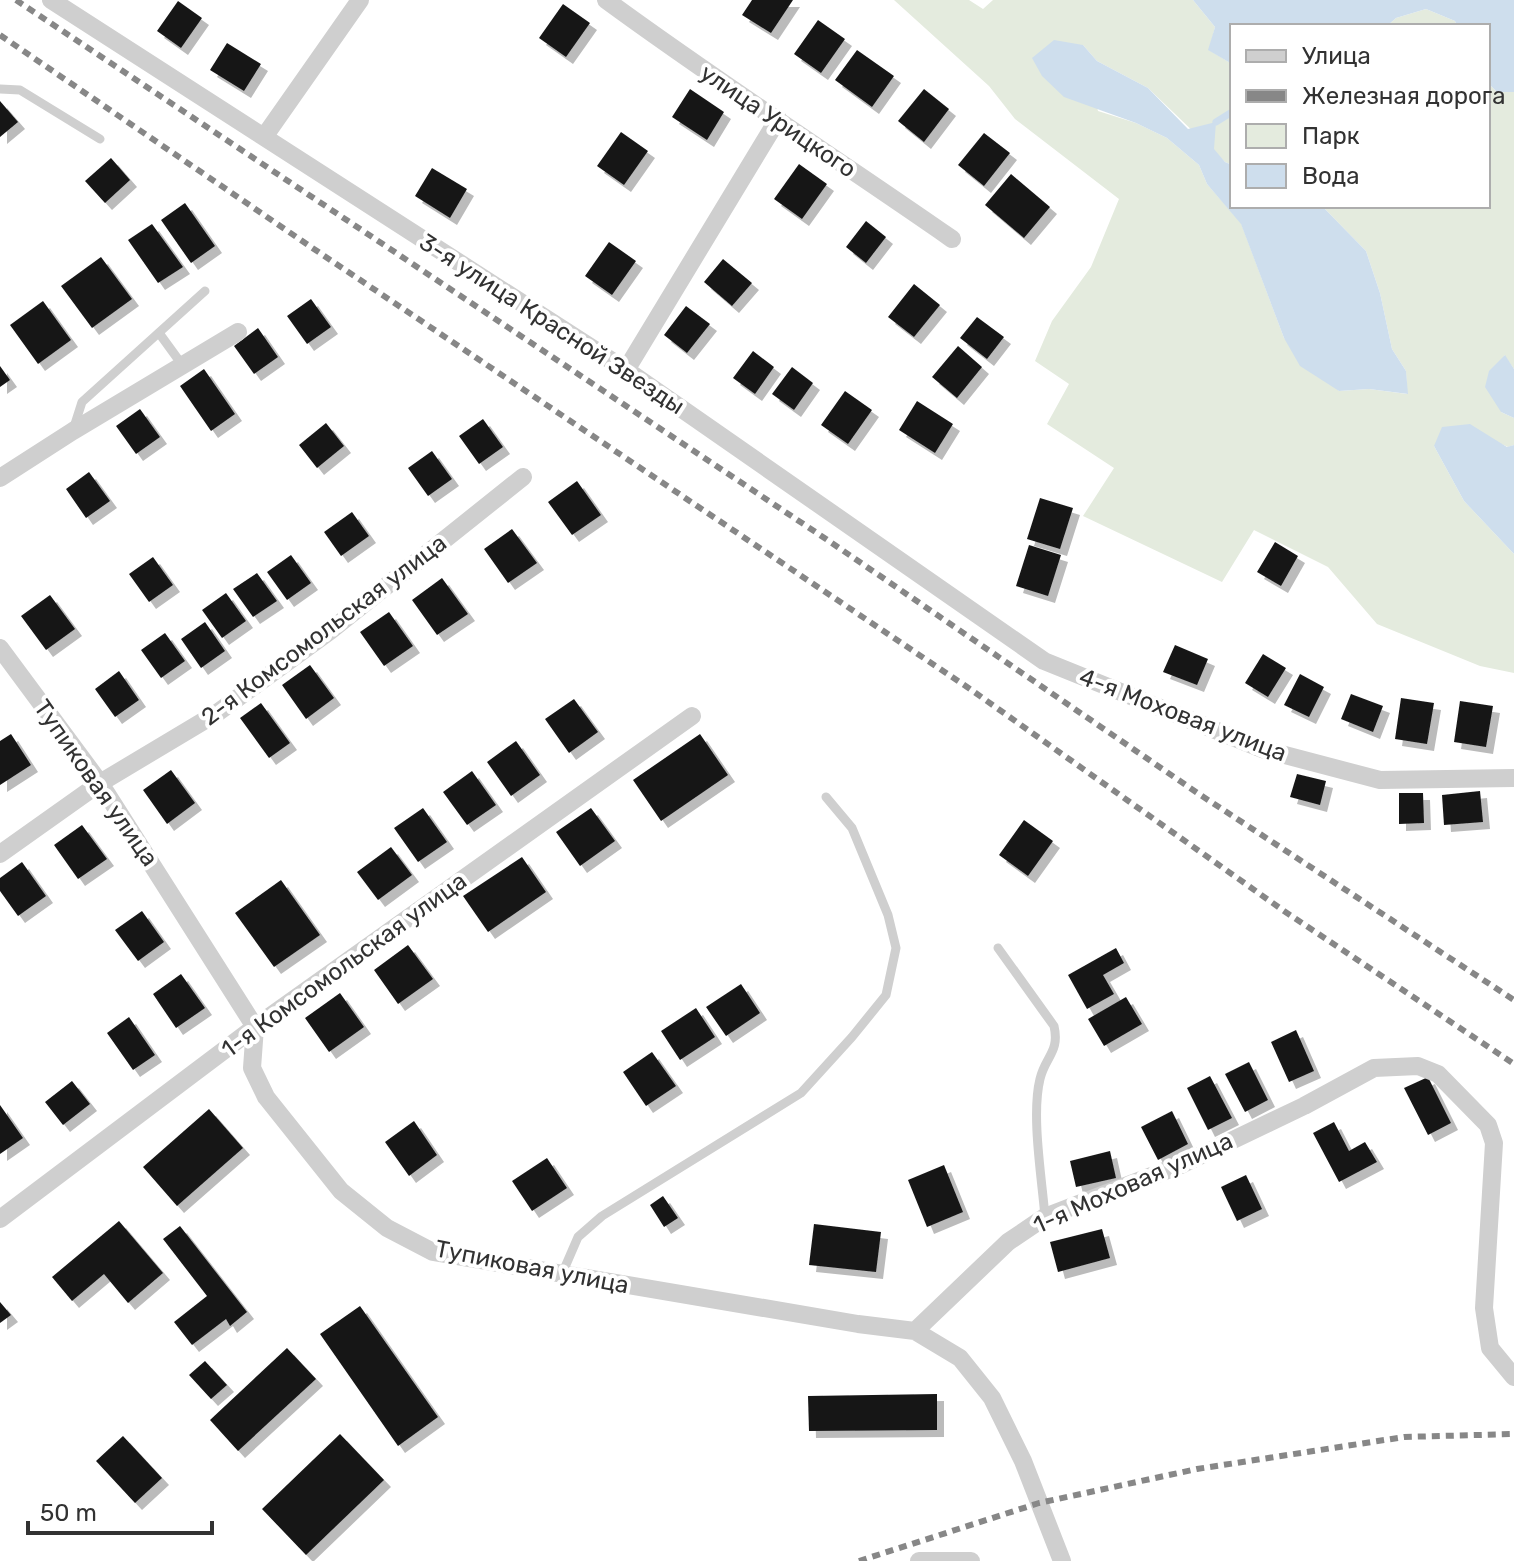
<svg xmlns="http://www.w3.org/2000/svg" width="1514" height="1561" viewBox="0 0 1514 1561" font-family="Rubik,sans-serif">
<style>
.green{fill:#e4ebde}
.water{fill:#cedeed}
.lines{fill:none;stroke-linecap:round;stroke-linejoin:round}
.stream{stroke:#cedeed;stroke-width:7}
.building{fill:#191919;filter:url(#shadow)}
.service{stroke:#cfcfcf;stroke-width:9}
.minor{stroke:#cfcfcf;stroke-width:18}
.rail{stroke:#878787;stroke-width:6;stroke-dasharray:8 6;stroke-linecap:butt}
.labels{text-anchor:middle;stroke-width:8;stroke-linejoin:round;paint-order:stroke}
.street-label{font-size:24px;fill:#323232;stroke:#fff}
</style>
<defs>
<filter id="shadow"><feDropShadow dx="7" dy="7" stdDeviation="0" flood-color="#0004"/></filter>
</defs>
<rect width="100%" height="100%" fill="#fff"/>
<path class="green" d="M894,0H969L983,9L993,0H1193L1215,27L1209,50L1232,64V165L1225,162L1148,88L1097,61L1083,45L1098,111L1136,123L1167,138L1199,165L1207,184L1241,223L1284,338L1339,391L1369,389L1407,394L1406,371L1392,349L1380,293L1366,251L1322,206H1488V83L1497,92H1514V369L1504,355L1501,412L1514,418V445L1508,447L1497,442L1434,446L1464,501L1514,554V673L1480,666L1377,624L1328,567L1254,530L1222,582L1083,516L1114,468L1047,424L1069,384L1035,361L1052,321L1091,267L1119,199L1015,119L989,86Z
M1426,9L1455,21L1457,26H1387L1396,18Z"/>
<path class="water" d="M1193,0H1514V92H1497L1488,83V26H1457L1455,21L1426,9L1396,18L1387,26H1232V64L1208,50L1215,27Z
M1054,40L1083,45L1097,61L1148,88L1188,129L1216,122L1214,149L1225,162L1232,165V206H1322L1366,251L1380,293L1392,349L1406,371L1408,394L1369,389L1339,391L1300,366L1284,338L1241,224L1207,184L1199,165L1167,138L1136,123L1064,97L1042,76L1032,58Z
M1505,355L1514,369V418L1501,412L1485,387L1489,371Z
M1470,424L1507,447L1514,445V554L1464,501L1434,446L1442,427Z"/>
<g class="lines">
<path class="stream" d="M1216,122L1232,112"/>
</g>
<path class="building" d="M752,0H793L771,33L742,15Z
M178,1L202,18L181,48L157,31Z
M563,4L590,23L566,57L539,38Z
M818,20L845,39L821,73L794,54Z
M227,43L261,64L244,91L210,70Z
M857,50L894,76L872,107L835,80Z
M690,89L724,112L707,140L672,117Z
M924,89L949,109L924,142L898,121Z
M0,101L18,122L0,137Z
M621,132L648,151L624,185L597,166Z
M984,133L1010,153L984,186L958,165Z
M111,158L130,180L105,203L85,181Z
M799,164L827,184L802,219L774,199Z
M432,168L467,189L450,218L415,196Z
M1011,174L1050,207L1024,238L985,205Z
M185,203L215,246L191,263L161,220Z
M866,221L886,237L866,263L846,247Z
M152,224L183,267L158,283L128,240Z
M609,242L636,261L612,295L585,276Z
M101,257L132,299L92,328L61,286Z
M723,259L752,283L732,306L704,282Z
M914,284L940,305L914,337L888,317Z
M311,299L331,327L307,344L287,316Z
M43,301L71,340L38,364L10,325Z
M686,306L710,324L687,353L664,335Z
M977,317L1004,337L987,359L960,338Z
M258,328L278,357L254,374L234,346Z
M958,346L982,367L957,398L932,377Z
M753,351L774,367L755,394L733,378Z
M0,366L10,380L0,387Z
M792,367L813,383L794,410L772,394Z
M204,369L235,414L211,431L180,386Z
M845,391L872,410L848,444L821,425Z
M917,401L953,424L935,453L899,430Z
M140,409L160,437L136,454L116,426Z
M483,419L503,447L479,464L459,436Z
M326,423L344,446L317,468L299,445Z
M432,451L452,479L428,496L408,468Z
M89,472L110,501L86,518L66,489Z
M577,481L601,515L572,535L548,502Z
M1040,498L1073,508L1060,549L1027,539Z
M352,512L369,536L341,556L324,532Z
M512,529L537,563L508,583L484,549Z
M1275,542L1298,556L1281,586L1257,572Z
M1029,545L1061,555L1048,596L1016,586Z
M291,555L311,583L287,600L267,572Z
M153,557L173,585L149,602L129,574Z
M257,573L277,601L253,617L233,589Z
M442,578L468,614L437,635L412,600Z
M226,593L246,621L222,638L202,610Z
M50,595L75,629L46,650L21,616Z
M389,612L413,646L384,666L360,632Z
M205,622L225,651L201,668L181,639Z
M165,633L185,661L161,678L141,650Z
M1175,645L1208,659L1197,685L1163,672Z
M1263,654L1286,668L1268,697L1245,683Z
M310,665L334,698L306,719L282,685Z
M119,671L139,700L115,717L95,689Z
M1300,674L1324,687L1309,717L1284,705Z
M1351,694L1383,706L1373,732L1341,719Z
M1401,698L1434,703L1427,744L1395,739Z
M574,699L598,732L569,753L545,719Z
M1460,701L1493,706L1486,747L1454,742Z
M261,703L290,743L269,758L240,718Z
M11,734L31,765L0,785V741Z
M700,734L728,775L661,821L633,780Z
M516,741L540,775L511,796L487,762Z
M171,770L195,803L167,824L143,790Z
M472,771L496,805L467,825L443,792Z
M1297,774L1326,781L1320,805L1290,797Z
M1480,791L1483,822L1444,825L1442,795Z
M1399,793H1423L1424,823L1399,824Z
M423,808L447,842L418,862L394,828Z
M591,808L615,841L580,866L556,832Z
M1024,820L1053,841L1028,876L999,855Z
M82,825L107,859L78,879L54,845Z
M391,847L412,875L378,900L357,872Z
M522,857L546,892L488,932L463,896Z
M22,862L46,896L18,916L0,891V878Z
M281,880L320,935L274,967L235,913Z
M142,911L164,942L138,961L115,930Z
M408,945L433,979L398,1004L374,970Z
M1116,948L1124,963L1103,975L1114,994L1087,1009L1068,975Z
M181,974L205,1008L176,1028L153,994Z
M741,984L760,1013L726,1036L706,1007Z
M340,993L364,1027L329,1052L305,1018Z
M1126,997L1142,1024L1104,1046L1088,1019Z
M696,1008L715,1037L680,1060L661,1031Z
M129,1017L155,1055L133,1070L107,1033Z
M1296,1030L1314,1071L1289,1082L1271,1042Z
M652,1052L676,1086L646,1106L623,1072Z
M1249,1062L1268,1100L1245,1112L1225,1074Z
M1210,1076L1232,1118L1208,1130L1187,1088Z
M1428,1077L1451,1123L1428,1135L1404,1088Z
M72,1081L90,1104L63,1125L45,1102Z
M0,1105L23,1138L0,1154Z
M209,1109L243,1148L177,1206L143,1167Z
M1172,1111L1188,1144L1158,1160L1141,1127Z
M414,1121L437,1155L409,1176L385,1142Z
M1334,1122L1349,1151L1365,1142L1377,1162L1339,1182L1313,1133Z
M1110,1151L1116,1178L1076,1187L1070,1161Z
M547,1158L567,1188L532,1211L512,1181Z
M944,1165L963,1212L927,1227L908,1180Z
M1246,1175L1262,1209L1237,1221L1221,1187Z
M663,1196L678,1218L664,1227L650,1205Z
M119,1221L163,1273L128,1303L104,1274L72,1301L52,1277Z
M814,1224L881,1232L876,1272L809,1265Z
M180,1226L247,1312L230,1326L226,1319L192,1345L174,1322L207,1296L163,1239Z
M1102,1229L1110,1258L1058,1272L1050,1242Z
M0,1302L11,1315L0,1323Z
M360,1306L438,1417L398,1446L320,1334Z
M287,1348L316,1379L238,1451L210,1420Z
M205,1361L227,1385L211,1399L189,1375Z
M937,1394V1430L809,1431L808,1396Z
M340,1434L384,1480L306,1555L262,1509Z
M123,1436L162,1478L135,1503L96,1461Z"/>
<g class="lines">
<path class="service" d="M0,89L20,90L100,139
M159,333L183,366
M74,427L82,402L205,291
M998,948L1054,1026C1060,1052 1045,1057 1040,1079C1031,1115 1042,1179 1045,1217
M562,1274L578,1237L602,1216L801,1093L852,1037L886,995L896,948L888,915L852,828L826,797"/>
<path class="minor" d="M51,0L626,370L1044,661L1262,749L1380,780L1514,778
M606,0C719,83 837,159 952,239
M264,137L360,0
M626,370L778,119
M0,478L73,431L238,332
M0,648L100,783L255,1027L252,1068L266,1097L341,1191L387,1228L433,1252L858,1324L915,1331L960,1358L992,1398L1023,1461L1062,1561
M0,854L100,783L217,713L330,631L523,477
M0,1219L255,1027L692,716
M915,1331L1008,1242L1045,1217L1183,1164L1304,1106L1374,1068L1418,1066L1438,1074L1488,1125L1494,1143L1484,1308L1490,1348L1514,1377
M919,1561H971"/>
<path class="rail" d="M16,0L826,539L1199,794L1514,1000
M0,35L311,247L970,689L1284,911L1514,1064
M859,1561L1039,1503L1197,1469L1404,1437L1514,1434"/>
</g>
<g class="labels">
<g class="street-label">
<text transform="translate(778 121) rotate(34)" y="8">улица Урицкого</text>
<text transform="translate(552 324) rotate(33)" y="8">3-я улица Красной Звезды</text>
<text transform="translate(324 630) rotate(-37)" y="8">2-я Комсомольская улица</text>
<text transform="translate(1183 715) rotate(21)" y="8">4-я Моховая улица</text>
<text transform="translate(96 783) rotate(55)" y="8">Тупиковая улица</text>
<text transform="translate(344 965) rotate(-36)" y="8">1-я Комсомольская улица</text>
<text transform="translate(1133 1183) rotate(-24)" y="8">1-я Моховая улица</text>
<text transform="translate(532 1267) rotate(11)" y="8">Тупиковая улица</text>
</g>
</g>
<rect x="1230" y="24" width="260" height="184" fill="#ffffff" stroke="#adadad" stroke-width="2"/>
<rect x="1246" y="50" width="40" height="12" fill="#cfcfcf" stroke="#adadad" stroke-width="2"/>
<text x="1302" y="64" font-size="24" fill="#323232">Улица</text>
<rect x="1246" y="90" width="40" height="12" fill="#878787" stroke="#adadad" stroke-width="2"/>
<text x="1302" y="104" font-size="24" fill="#323232">Железная дорога</text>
<rect x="1246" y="124" width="40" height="24" fill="#e4ebde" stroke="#adadad" stroke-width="2"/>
<text x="1302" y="144" font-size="24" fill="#323232">Парк</text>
<rect x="1246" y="164" width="40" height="24" fill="#cedeed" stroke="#adadad" stroke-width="2"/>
<text x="1302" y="184" font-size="24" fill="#323232">Вода</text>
<path d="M28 1521v12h184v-12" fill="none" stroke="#323232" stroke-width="4"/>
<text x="40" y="1521" font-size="24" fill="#323232" stroke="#ffffff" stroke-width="6" paint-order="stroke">50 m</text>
</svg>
